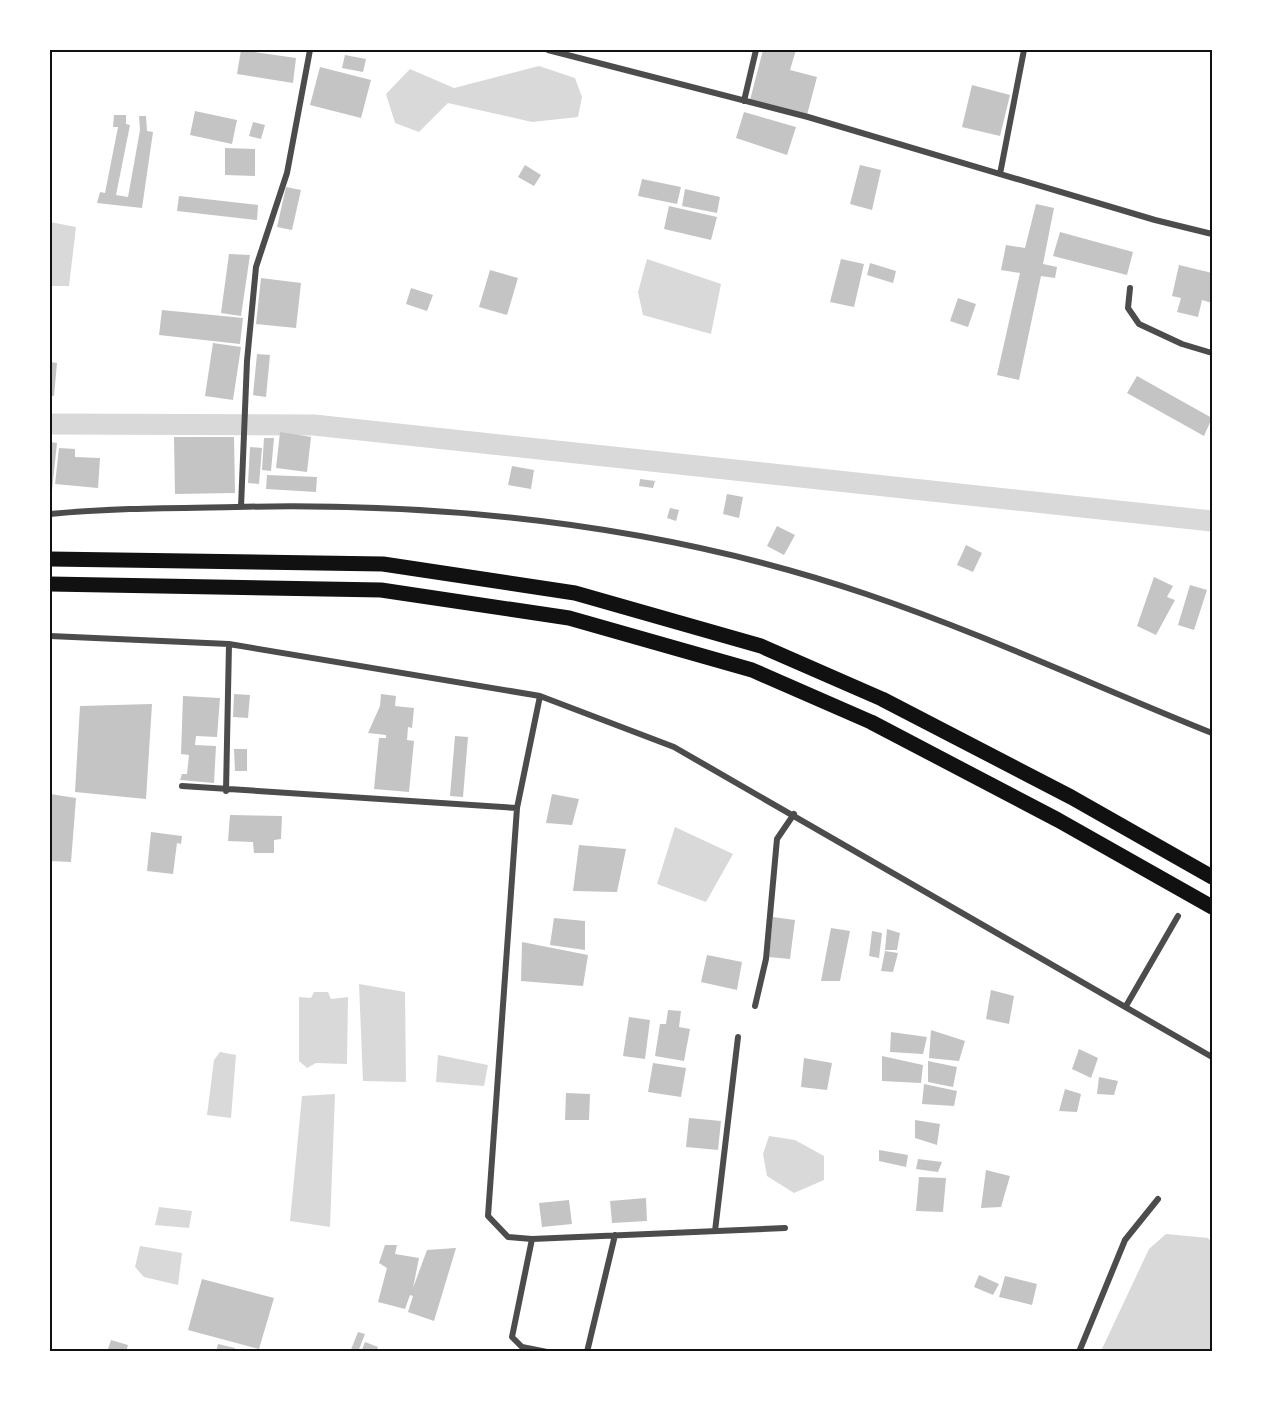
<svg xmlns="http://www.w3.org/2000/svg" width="1262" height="1401" viewBox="0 0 1262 1401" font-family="'Sofia Sans Condensed',sans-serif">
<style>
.water{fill:#d9d9d9}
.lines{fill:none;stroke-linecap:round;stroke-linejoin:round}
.canal{stroke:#d9d9d9;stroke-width:21}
.building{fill:#c4c4c4}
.minor{stroke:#4c4c4c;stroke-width:6}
.trunk{stroke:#111;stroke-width:15}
.neatline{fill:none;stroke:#111;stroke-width:2}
</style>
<rect width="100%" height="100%" fill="#fff"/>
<path class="water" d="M539,66L575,78L582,97L578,117L532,122L448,103L419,132L395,123L386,94L410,69L454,88Z
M50,222L76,227L69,286H50Z
M647,259L721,284L711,334L643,315L638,292Z
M675,827L733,854L706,902L657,884Z
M359,984L405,992L406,1082L363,1081Z
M314,992H328L331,999L348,997L347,1064L316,1063L307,1068L299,1061V997L311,998Z
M220,1052L236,1055L231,1118L207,1115L214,1060Z
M438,1055L488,1065L484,1086L436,1082Z
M335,1094L330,1227L290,1221L302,1096Z
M769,1136L795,1140L824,1156V1180L794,1193L767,1176L763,1154Z
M159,1207L192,1211L189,1228L155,1225Z
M1166,1234L1208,1238L1212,1243V1351H1101L1149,1249Z
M140,1246L182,1253L178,1285L144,1277L135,1267Z"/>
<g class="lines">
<path class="canal" d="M50,424L314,425L1212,521"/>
</g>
<path class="building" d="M241,50L296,58L293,83L237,74Z
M763,50H796L790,70L817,77L807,115L750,100Z
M345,55L366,59L363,72L342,68Z
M320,67L371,80L361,118L310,105Z
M972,85L1010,95L1000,136L962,127Z
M195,111L237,120L232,144L190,135Z
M744,112L796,127L787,155L736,138Z
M114,115H126V124L130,125L116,195L128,197L140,130L139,116H146L147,131L153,132L142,208L97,203L100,192L105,193L118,127H113Z
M253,122L265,125L261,139L249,136Z
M225,148L255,149V176L225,175Z
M525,165L541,175L534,186L518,177Z
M860,165L881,170L872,210L850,204Z
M642,179L681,187L677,204L638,196Z
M286,187L301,190L292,230L277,227Z
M685,189L720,197L717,213L682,206Z
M179,196L258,205L257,220L177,211Z
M1036,204L1054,208L1043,264L1057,267L1055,278L1041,276L1019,380L997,375L1020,273L1001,270L1006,245L1025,248Z
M669,206L717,217L711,240L664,229Z
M1060,232L1133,252L1127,275L1053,256Z
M229,254L250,255L241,316L221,313Z
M841,259L864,264L854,307L830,302Z
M870,263L896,271L893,283L867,275Z
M1179,265L1212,273V303L1202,300L1198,317L1177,312L1181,298L1172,296Z
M490,270L518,278L507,315L479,307Z
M261,278L301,283L296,328L256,324Z
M411,288L433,295L427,311L406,304Z
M958,298L976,304L968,327L950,321Z
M162,310L243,318L240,344L159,335Z
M213,343L241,347L233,400L205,396Z
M257,354L270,355L266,397L253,395Z
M50,362L57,363L54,396H50Z
M1137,376L1212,418L1204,436L1127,393Z
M280,432L311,437L307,472L276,468Z
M174,437H234L235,493L175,494Z
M264,438H274L271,471L262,470Z
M50,442L57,443L51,500H50Z
M250,447L262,448L259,484L248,483Z
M59,448L75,449V457L100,458L98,488L55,484Z
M512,466L534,470L531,489L508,485Z
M267,475L317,477L316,492L266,489Z
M640,479L655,481L653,488L639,486Z
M727,494L743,497L739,518L723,514Z
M670,508L679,510L676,521L667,518Z
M777,526L795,535L784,555L767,546Z
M966,545L982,553L973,572L957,565Z
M1154,577L1173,586L1167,597L1175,600L1156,635L1137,626Z
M1190,585L1207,590L1194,630L1178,625Z
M234,694L250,695L248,718L233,717Z
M381,694L396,696L395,706L414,708L412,728L408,727L407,740L414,741L409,792L374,789L379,738H386V735L368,733L380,706L383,709L380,706Z
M183,696L220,698L217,737L196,736L195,745L216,746L214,783L180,780L182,774H187L189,755L181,754Z
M152,704L146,799L75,792L80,706Z
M455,736L468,737L463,797L450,796Z
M234,749H247V771H235Z
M50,794L76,798L71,862L50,861Z
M552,794L579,799L572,825L546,823Z
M230,815L282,816L281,839L274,840V853H254L253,842L228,841Z
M151,832L182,836L181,844L177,843L173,874L147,871Z
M579,845L626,849L617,892L573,891Z
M773,917L795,920L790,959L769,957Z
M554,918L585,921V950L550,945Z
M831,928L850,931L840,981H821Z
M887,929L900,933L897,950H885Z
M872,931L882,933L879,958L869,956Z
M522,942L588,955L583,986L521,981Z
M885,951L898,953L893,972L881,971Z
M707,955L742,962L737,990L701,982Z
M991,990L1014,996L1009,1024L986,1019Z
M668,1010L681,1011L679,1027L690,1029L684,1061L655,1056L660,1024H666Z
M629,1017L650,1020L645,1059L623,1056Z
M931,1030L965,1041L959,1061L929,1058Z
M891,1032L927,1037L923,1054L890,1052Z
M1079,1049L1098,1058L1091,1078L1072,1069Z
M882,1056L923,1065L921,1083L882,1081Z
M804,1058L832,1063L827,1090L801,1087Z
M928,1061L957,1067L953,1087L928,1082Z
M653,1063L686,1068L681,1097L648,1092Z
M1099,1077L1118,1081L1114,1095L1097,1094Z
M924,1084L957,1091L954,1106L922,1104Z
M1065,1089L1081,1094L1077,1112L1059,1111Z
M566,1093L590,1094L589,1120H565Z
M689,1118L721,1121L718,1150L686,1147Z
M915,1120L940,1124L937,1145L915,1138Z
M879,1150L908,1155L906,1167L879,1161Z
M918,1159L942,1162L938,1172L916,1169Z
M986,1170L1010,1176L1001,1207L981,1208Z
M919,1177L946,1178L943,1212L916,1211Z
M646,1198L647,1221L612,1223L610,1201Z
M569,1200L572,1224L542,1227L539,1203Z
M385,1245H397L395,1254L419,1258L413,1288L427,1250L456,1248L434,1321L408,1312L413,1296L410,1295L405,1309L378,1302L387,1268L379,1263Z
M979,1275L999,1284L993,1295L974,1287Z
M1005,1276L1037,1284L1032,1305L999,1297Z
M202,1279L274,1298L259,1349L188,1330Z
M358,1332L365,1334L358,1352H350Z
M111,1340L128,1345L126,1352H107Z
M365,1342L378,1347L376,1352H361Z
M218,1344L235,1348L234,1352H216Z"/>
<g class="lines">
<path class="minor" d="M548,50L808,117L1155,220L1212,234
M744,101L756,50
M1000,174L1024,50
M1130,288L1128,308L1139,324L1182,344L1212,353
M241,507L247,361L256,267L287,173L310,50
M50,514C112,508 174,508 236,507C449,502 663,525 866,594C984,634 1097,687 1212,733
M50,636L229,644L540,696L674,747L1212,1057
M182,786L517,808L488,1216L508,1237L532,1239L785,1228
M226,791L229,644
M517,808L540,696
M755,1006L766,959L777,839L794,814
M1126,1006L1178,916
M715,1231L738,1037
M532,1239L512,1337L522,1347L547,1352
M587,1352L615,1235
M1079,1352L1125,1240L1158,1199"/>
<path class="trunk" d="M50,559L383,564L575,593L761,646L882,699L1071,797L1212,877
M50,584L381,590L569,618L752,670L871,722L1058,820L1212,907"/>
</g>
<rect width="1262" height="1401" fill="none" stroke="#ffffff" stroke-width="102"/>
<rect x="51" y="51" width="1160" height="1299" class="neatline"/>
</svg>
